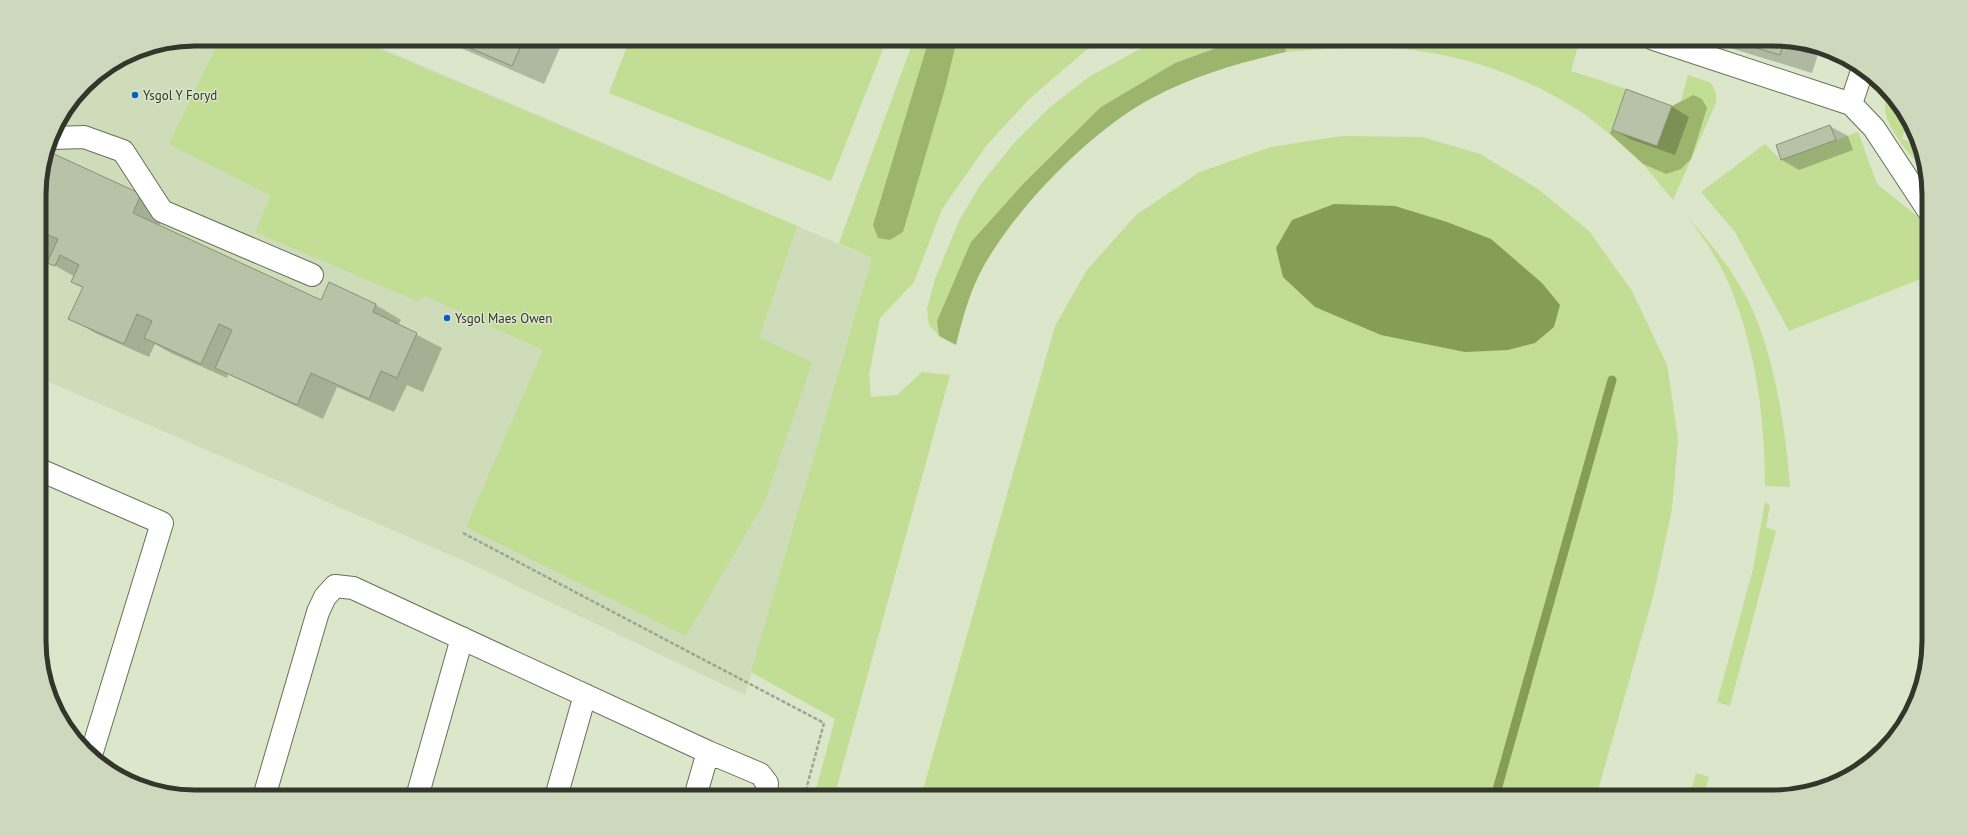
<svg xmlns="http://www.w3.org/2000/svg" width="1968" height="836" viewBox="0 0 1968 836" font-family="'PT Sans',sans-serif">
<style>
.built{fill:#cedcb9}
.green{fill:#c2dd94}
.forest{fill:#9bb56c}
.water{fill:#859d55}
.shadow{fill:#0003}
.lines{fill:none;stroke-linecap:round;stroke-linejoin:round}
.stream{stroke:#859d55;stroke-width:9}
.building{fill:#b8c2a7;stroke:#879177}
.minor-casing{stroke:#677058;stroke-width:24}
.path{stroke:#9ca58f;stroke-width:2.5;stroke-dasharray:4 2;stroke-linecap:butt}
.minor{stroke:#fff;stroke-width:22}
.poi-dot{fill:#085dc7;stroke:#dbe6ca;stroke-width:1.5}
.labels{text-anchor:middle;stroke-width:3;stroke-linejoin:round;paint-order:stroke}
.poi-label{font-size:13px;fill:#32362b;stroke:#dbe6ca;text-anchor:start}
.rim{fill:none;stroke:#32362b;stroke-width:5}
</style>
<rect width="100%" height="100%" fill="#dbe6ca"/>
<path class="built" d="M195,39H360L872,258L745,695L469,563L40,378L39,184L55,126L92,78L135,51Z"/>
<path class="green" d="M220,39H355L797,226L759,337L812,362L765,501L686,636L466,527L543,350L425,296L417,301L255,232L271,196L169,144Z
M630,39H887L831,181L609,93Z
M914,39H1107L1085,51L1028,100L986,146L942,209L914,282L880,318L869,375L871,397L897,395L922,372L950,375L834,797H814L835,719L751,672L872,258L839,243Z
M1158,39H1241L1175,63L1101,107L937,321L939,336L929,325L927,309L935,279L959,221L981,184L1014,143L1050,107L1089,77Z
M1283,39H1580L1571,71L1626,89L1612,130L1609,133C1598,125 1587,115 1575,108C1523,76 1465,55 1404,49C1365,45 1325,49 1286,52Z
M1688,75L1711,83L1716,93V103L1673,200L1643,164L1666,174L1693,95L1681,101Z
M1886,89L1897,100L1908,120L1902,139L1920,146L1926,168C1915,164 1895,136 1890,125C1884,115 1884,100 1886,89Z
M1858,132L1877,184L1917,216L1928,232V276L1789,331L1735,232L1701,192L1765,144L1781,160Z
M1342,136L1422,137L1480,154L1538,189L1589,231L1632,291L1667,365L1678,438L1672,509L1654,593L1596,797H921L1055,326L1087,270L1136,215L1200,172L1271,147Z
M1687,216C1708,241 1730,266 1745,295C1773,345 1786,430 1790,487L1765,486C1765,415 1755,341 1725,275C1715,254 1701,235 1687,216Z
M1765,502L1770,505L1766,527L1776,531L1730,706L1717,702L1753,569Z
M1696,773L1709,777L1703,797H1689Z"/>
<path class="forest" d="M929,39H957L946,85L903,232L890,240L878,238L873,225Z
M1241,39H1283L1286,52C1238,63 1196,75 1152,98C1090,131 1012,211 980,273C969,295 962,320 956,345L939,336L937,321L971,242L1025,182L1101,107L1175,63Z
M1693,95L1702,99L1707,108L1691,159L1681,169L1666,174L1643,164L1609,133L1612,130L1657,146L1672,106Z"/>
<path class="water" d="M1334,204L1395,206L1447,222L1491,239L1542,283L1560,305L1554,327L1535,343L1508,350L1465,352L1381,335L1315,307L1283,277L1276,248L1292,220Z"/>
<path class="shadow" d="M440,39H564L544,84Z
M1701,39H1773L1820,48L1812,73Z
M1671,106L1689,117L1675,155L1630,139L1613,129Z
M1830,126L1848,136L1853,150L1799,170L1782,160L1777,146Z
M43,172L141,195L166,210L159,226L321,301L329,284L376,305L401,320L398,325L442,348L423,392L407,385L394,412L337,387L323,419L228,374L227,378L171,353L155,344L149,357L95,333L70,318L83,288L73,282L75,277L49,262L50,260L40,256L39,184Z"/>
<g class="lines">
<path class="stream" d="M1495,797L1612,380"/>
</g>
<path class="building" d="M449,39H524L512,66Z
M1726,39H1773L1784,41L1780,55Z
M1626,89L1672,106L1657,146L1612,130Z
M1830,125L1836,140L1781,160L1776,145Z
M52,153L141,194L133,213L321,300L329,282L376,304L373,312L417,333L397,378L381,371L369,399L311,373L297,405L215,368L232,330L219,324L201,364L144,338L152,321L137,314L124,344L68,319L83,287L71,282L79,265L60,255L55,266L47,263L58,239L39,231V184L43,171Z"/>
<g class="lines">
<g class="minor-casing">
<path id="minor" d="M1654,39L1851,104L1874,128L1928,210
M1851,104L1863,68
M52,138L84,137L123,151L162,211L312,275
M40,470L162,523L91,755
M708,752L760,774L767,783L766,797
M264,797L318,612L325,597L335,586L353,588L708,752L695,797
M417,797L462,638
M556,797L585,695"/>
</g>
<path class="path" d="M463,533L824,723L804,797"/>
<use href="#minor" class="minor"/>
</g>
<g class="poi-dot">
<circle cx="135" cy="95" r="4"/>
<circle cx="447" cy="318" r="4"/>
</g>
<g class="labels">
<g class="poi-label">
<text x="143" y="100">Ysgol Y Foryd</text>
<text x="455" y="323">Ysgol Maes Owen</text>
</g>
</g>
<path d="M0 0H1968V836H0ZM195 46H1773A149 149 0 0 1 1922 195V641A149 149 0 0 1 1773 790H195A149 149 0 0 1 46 641V195A149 149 0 0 1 195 46Z" fill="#cdd8bd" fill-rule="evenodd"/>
<path class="rim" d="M195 46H1773A149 149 0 0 1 1922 195V641A149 149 0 0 1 1773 790H195A149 149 0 0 1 46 641V195A149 149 0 0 1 195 46Z"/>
</svg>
